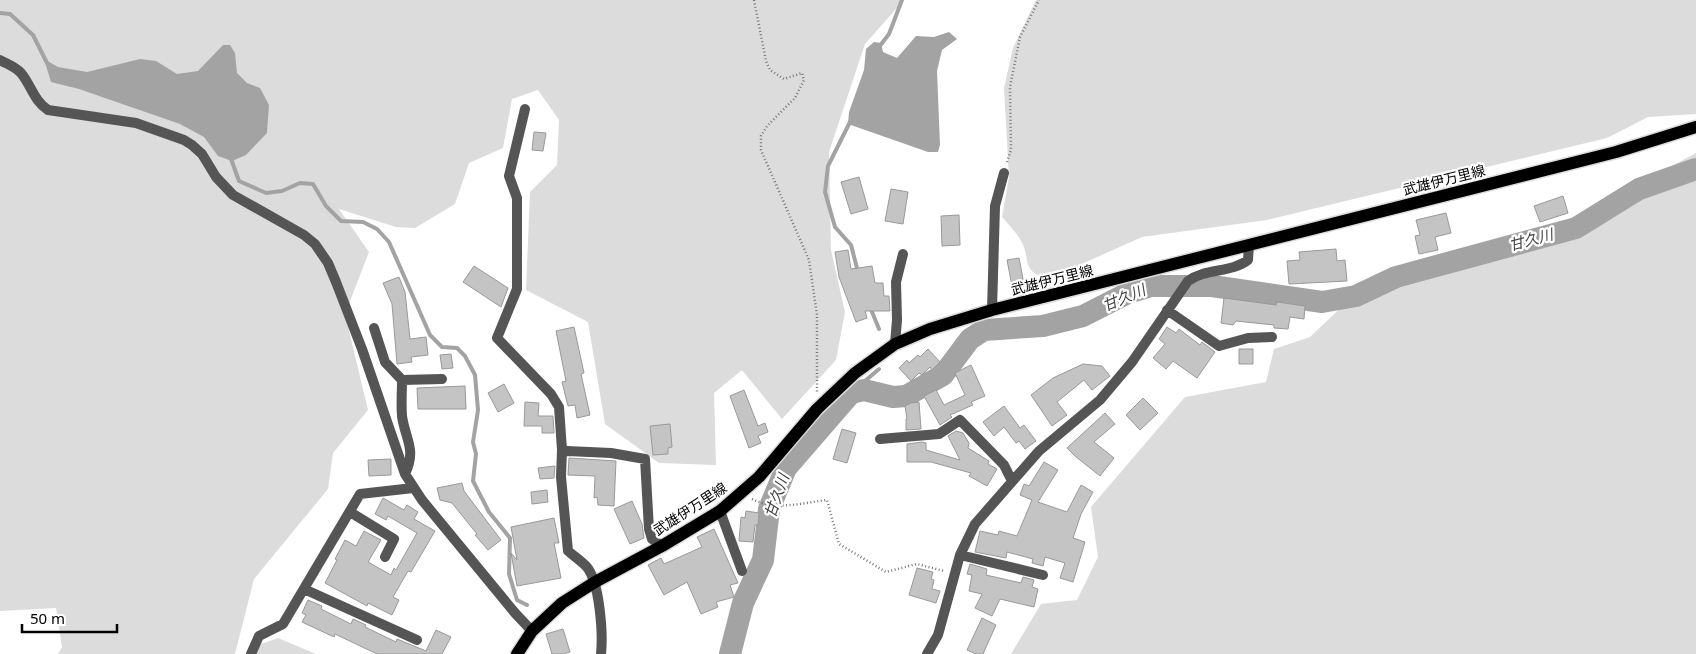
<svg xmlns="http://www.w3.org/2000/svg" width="1696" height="654" viewBox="0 0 1696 654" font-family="'Noto Sans','Noto Sans JP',sans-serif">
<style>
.green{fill:#dcdcdc}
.water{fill:#a3a3a3}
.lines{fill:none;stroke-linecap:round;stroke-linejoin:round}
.stream{stroke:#a3a3a3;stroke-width:4}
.river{stroke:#a3a3a3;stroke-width:22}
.building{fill:#c4c4c4;stroke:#999}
.primary-casing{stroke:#dbdbdb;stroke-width:15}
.path{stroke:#777;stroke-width:2.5;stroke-dasharray:1 2.5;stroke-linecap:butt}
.street{stroke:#555;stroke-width:10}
.primary{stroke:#000;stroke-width:12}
.labels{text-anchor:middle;stroke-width:4.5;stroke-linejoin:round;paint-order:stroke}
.street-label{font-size:14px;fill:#000;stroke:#fff}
.water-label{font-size:15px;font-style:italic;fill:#444;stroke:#fff}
</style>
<rect width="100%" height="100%" fill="#fff"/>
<path class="green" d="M0,0H904L865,44L829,152L831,250L845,312L836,360L782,419L742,370L714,393L716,465L659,463L605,424L588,322L526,290L530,192L557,165L559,120L538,90L512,99L503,148L469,163L455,204L415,228L396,227L339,209L369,252L345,314L368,410L333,453L328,489L254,579L235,654H58L62,647L56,608L0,611Z
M1036,0H1696V114L1648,117L1607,138L1267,220L1142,237L1048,279C1019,271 1032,258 1020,239C1015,231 1008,224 1002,217L1009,177L1004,88L1013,48Z
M1696,153V654H1011L1041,604L1077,600L1098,557L1091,507L1185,397L1266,382L1274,349L1310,337L1370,280L1568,222Z
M278,638L316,654H256L261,644Z"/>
<path class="water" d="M949,32L957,39L942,50L937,71L940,145L938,152H928L848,124L849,112L864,70L866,49L874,42L881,43L883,52L897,58L916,36L934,37Z
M223,45H230L235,53L237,73L247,83L260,88L269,105L267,133L246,155L232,161L218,156L204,137L180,124L79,89L51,82L44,59L58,67L87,72L140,59L156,61L177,74L198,71Z"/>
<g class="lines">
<path class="stream" d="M0,13L10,14L33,35L47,63
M879,47L889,34L902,0
M851,120L828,166L825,192L835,227L851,245L858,272
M230,156L239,181L266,193L282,191L300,183L313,184L326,206L341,221L363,222L377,229L389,242L430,335L442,347L457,348L465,356L475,375L478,410L473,442L476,454L473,481L489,512L510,538L509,574L517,600L527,605
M870,307L879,329
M851,393L879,369"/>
<path class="river" d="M730,654L743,603L763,560L769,509L786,468L851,393L864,390L893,397L906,396L943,375L970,339L984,330L1043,326L1083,316L1128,293L1151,286H1212L1322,302L1356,296L1396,277L1576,228L1639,189L1696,169"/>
</g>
<path class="building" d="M534,132L546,133L543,151L532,150Z
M859,177L868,209L851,214L841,182Z
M891,189L908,192L903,224L885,221Z
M1563,196L1568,213L1540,222L1534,206Z
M1446,213L1451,233L1435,237L1438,250L1419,254L1415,236L1420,235L1416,220Z
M959,215L960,245L942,246L941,216Z
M1336,249L1337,261L1345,260L1347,281L1289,284L1287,261L1300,260L1299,252Z
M848,250L851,269L872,266L875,283H883L884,296H889L890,311H865L867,318L856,322L839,277L835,252Z
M1019,258L1024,284L1012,286L1007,260Z
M474,266L508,288L501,307L463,282Z
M399,277L405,292L410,339L426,337L428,355L411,357L412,362L397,364L392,304L383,283Z
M1224,298L1276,305L1277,302L1305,306L1304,319L1290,317L1288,329L1274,328V325L1236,321L1233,325L1221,323Z
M574,327L584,373L581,374L590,415L577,418L575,405L568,406L562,382L566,381L556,331Z
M1167,327L1176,333L1179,329L1200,345L1202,342L1215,352L1197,378L1173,361L1166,369L1153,358L1165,344L1159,339Z
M928,349L940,362L932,370L930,367L922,375L919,373L911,381L899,368L907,360L909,363L918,355L920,357Z
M1239,349H1253V364H1239Z
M451,354L453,368L442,369L440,355Z
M1083,364L1102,366L1110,376L1092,390L1084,380L1057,402L1067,415L1052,426L1031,395L1053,378Z
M971,365L985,396L971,402L973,405L950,415L952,417L940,425L924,396L936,390L944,405L965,395L955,373Z
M504,384L514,403L498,412L488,393Z
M465,386L466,409H418L417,388Z
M744,390L758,426L765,423L768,432L758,436L761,443L749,448L730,396Z
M1143,398L1158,413L1140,430L1126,415Z
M525,402L539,403L538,416H553L554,433H542V426H524Z
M919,402L921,429L906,430V419H907L905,406L911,403Z
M1004,406L1020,428L1024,425L1036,441L1025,449L1019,441L1016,443L1004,427L994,436L983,422Z
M1105,413L1115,424L1094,442L1114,458L1100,476L1075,456L1067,448Z
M670,424L672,447L668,448V454L653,455L650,426Z
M842,429L856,433L847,463L833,459Z
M956,431L963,433L969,443L968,448L989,461L988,464L997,469L987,486L969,476L971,473L931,462H907V444L922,442L926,443V450L960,460L948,436Z
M569,458L616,461L614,506L598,505L597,497L594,498L595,476L568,475Z
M391,459V475L369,476L368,460Z
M1044,462L1058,470L1038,502L1067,512L1081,485L1093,492L1081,514L1073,538L1085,542L1073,582L1060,578L1065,563L1045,557L1043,566L1032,563L1033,559L1007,552L1006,558L975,552L980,531L998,535L999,531L1017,536L1032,500L1020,495L1024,484L1029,486Z
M555,466L554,478L540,479L538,468Z
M462,483L464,491L501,540L488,550L475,535L477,534L452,503L440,500L437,488Z
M547,490L548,502L532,504L531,492Z
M383,498L404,510L407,505L418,512L414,519L435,531L411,572L408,571L393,597L399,600L392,615L368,603L367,606L325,583L337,560L335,559L345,540L356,546L364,531L381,540L368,562L391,575L394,568L396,570L417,533L388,516L386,520L375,514Z
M632,501L642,524L644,538L630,544L614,509Z
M746,511L759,513L758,525H755L753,542L739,541L741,517L745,518Z
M554,518L559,543H554L561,578L517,586L511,553L517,560L511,527Z
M714,529L738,583L730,585L734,597L716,602L718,607L701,614L687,582L664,595L648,565L661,558L664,564L702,547L697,537Z
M970,564L987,569L986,575L1021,583L1023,577L1034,580L1032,587L1038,589L1034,607L1000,599L992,616L975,608L982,594L969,591L972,575L967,574Z
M917,568L933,572L931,579L934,580L932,589L940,591L936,603L909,595Z
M308,600L322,606L321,609L351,624L353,619L366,625L365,627L396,642L397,639L426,651L436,630L451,637L442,654H377L335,634L334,637L302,622L306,615L302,613Z
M982,618L996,625L983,654H976L967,650Z
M563,629L570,652L563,654H552L546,634Z"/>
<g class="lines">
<g class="primary-casing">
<path id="primary" d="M517,654L532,631L562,603L595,582L662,546L720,511L759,477L817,409L855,373L895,344L930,329L992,310L1616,152L1696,127"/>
</g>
<path class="path" d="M754,0L766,61L770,70L784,79L802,73L804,80L795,98L767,126L761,136V150L809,260L817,315V393
M1007,162L1011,150L1010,87L1020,37L1039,0
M752,499C777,511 801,503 827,500L839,544L886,572L917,564L944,571"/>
<path class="street" d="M0,60C7,64 16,67 21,73C31,85 34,101 48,110L136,123L184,140L192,145L202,154L216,177L233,195L304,235L315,244L328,263L336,282L362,349L405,474L422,500L515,613L532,631
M525,109L509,176L517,198V289L497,338L551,394L559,407L562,450L561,477L568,551C574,556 581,561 586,566C600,581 603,634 601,654
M992,310L995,206L1004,173
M1167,310L1219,346L1248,338L1272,337
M374,328L385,362L402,380C402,391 401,404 402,416C405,439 417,449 405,474
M895,344L897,320L896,282L903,254
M402,380L442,379
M880,439L939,434L960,420L1004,465L1012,481
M567,451L611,453L645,459L649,529L652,539L662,546
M720,511L742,571
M350,512L394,539L385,557
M960,555L1043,575
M304,589L417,640
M251,654L259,636L283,624L360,494L413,488
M927,654L938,635L960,555L975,524L1039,451L1100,400L1132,362L1188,281C1206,268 1231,273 1248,260L1249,245"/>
<use href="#primary" class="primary"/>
</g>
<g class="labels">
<g class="street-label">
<text transform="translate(1444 180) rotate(-14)" y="5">武雄伊万里線</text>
<text transform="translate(1052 280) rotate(-14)" y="5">武雄伊万里線</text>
<text transform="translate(690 509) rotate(-33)" y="5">武雄伊万里線</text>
</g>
<g class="water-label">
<text transform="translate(1531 240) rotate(-15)" y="5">甘久川</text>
<text transform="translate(1124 298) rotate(-23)" y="5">甘久川</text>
<text transform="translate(777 496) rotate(-71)" y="5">甘久川</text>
</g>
</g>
<path d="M22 624v8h95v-8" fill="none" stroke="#000000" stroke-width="2.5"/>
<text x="30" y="624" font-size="15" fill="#000000" stroke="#ffffff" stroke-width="4" paint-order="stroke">50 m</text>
</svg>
